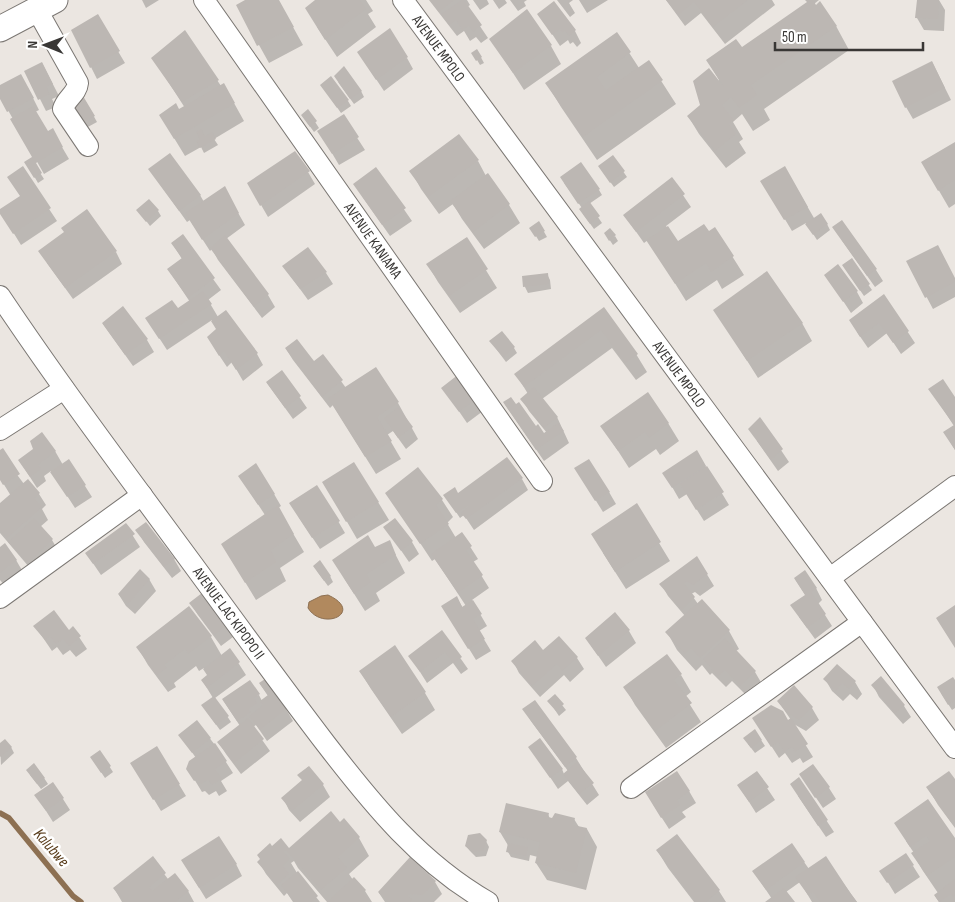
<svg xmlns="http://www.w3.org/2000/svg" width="955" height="902" viewBox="0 0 955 902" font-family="'Sofia Sans Condensed',sans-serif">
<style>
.water{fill:#b1895e;stroke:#8d7052}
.shadow{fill:#0003}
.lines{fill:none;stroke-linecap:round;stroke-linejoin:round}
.stream{stroke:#8d7052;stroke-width:5.5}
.building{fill:#bcb7b3}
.minor-casing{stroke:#7b7773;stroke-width:22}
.tertiary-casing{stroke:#7b7773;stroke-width:27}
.minor{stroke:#fff;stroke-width:20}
.tertiary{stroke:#fff;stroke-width:25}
.labels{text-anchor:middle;stroke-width:5;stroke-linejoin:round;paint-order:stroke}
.street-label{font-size:15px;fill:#393735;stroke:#fff}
.water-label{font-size:16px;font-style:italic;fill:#573a18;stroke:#fff}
</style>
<rect width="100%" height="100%" fill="#ebe6e1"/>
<path class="water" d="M328,595C365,612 323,632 308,608L309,602L321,596Z"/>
<path class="shadow" d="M142,0H159L146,8Z
M248,0H278L303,45L269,63L259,45Z
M318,0H366L373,11L368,14L376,27L337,57L317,27Z
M429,0H467L470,5L467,7L488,38L481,43L476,37L470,41L464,31L457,36Z
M473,0H487L489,4L480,10Z
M493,0H505L507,3L499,9Z
M510,0H527L524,2L526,6L518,11Z
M557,0H573L569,3L575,13L570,17Z
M579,0H608L587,13Z
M666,0H772L775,5L725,44L701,13L685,26Z
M806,0H819L814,4L836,26L849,50L764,109L770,120L753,131L742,114L733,122L743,139L739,142L746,153L726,168L699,134L688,116L702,106L719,80L707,60L741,49L808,3Z
M918,0H939L945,10L944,31L924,30L917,18Z
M539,14L575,31L581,43L577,47L573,42L570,44L568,40L560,46Z
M97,16L125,63L97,79L91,67Z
M185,32L221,86L224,85L244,121L214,139L218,145L204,153L201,147L185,156L171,133L179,111L185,108L153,58Z
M617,34L639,68L649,62L676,104L597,160L561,107L547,84Z
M491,39L551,46L561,64L524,90Z
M477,50L484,63L480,65L473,53Z
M407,58L413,69L384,91L366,64Z
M932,62L951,100L913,119L906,107Z
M42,63L59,96L52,99L56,107L46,111L26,71Z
M338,82L361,91L364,97L354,104Z
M0,87L28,88L39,110L35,112L47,133L52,130L69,159L44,174L0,96Z
M325,90L348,101L351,106L341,113Z
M83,97L97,122L86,128L72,103Z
M308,111L319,128L314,132L306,121Z
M343,116L365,150L339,165L326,143Z
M955,144V204L949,208L923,163Z
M613,157L627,177L614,187L603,172Z
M31,159L44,179L38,183L26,162Z
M478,161L486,176L488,175L509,205L520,223L484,249L462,219L453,204L439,214L421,189L411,171Z
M22,168L57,221L21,245L0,211L21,197Z
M785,168L814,218L827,224L830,230L817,240L806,223L792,231L762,181Z
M376,169L412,221L390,236L362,196Z
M150,170L200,195L204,202L224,188L245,225L226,239L268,295L275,307L262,318L218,260L212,249L210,251L190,220L187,222Z
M308,172L315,184L268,217L249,184Z
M672,179L691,207L666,226L678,243L709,233L715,229L744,275L722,289L717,280L686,301L648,240L644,243L625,216Z
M564,183L599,190L602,195L589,204L602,223L594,229L583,214L582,208Z
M138,210L158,211L161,216L150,226Z
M539,223L547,237L539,241L531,228Z
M182,236L221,290L208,300L218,317L257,354L263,365L243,381L232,362L227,367L215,349L217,330L212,320L167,350L154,330L190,302L168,269L182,259L172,243Z
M615,236L618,241L613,245L609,239Z
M466,238L497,288L460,313L438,282L428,265Z
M841,239L876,270L883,281L875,287Z
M116,252L122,264L73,299L47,263Z
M851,260L872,290L864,296L847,271Z
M908,262L955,279V297L933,309Z
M284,267L326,273L333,284L308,300Z
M547,274L550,280L551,289L528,293L525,287L523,277Z
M826,275L857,292L863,303L851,313Z
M884,296L915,343L901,354L887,333L868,348L857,332Z
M123,308L147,340L154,352L133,366L103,324Z
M603,309L636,354L647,372L636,380L612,348L542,399L557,417L569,443L544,461L504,403L544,435L547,433L529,411L522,399L528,394L516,374Z
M715,310L802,323L812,341L758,378Z
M494,346L514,348L517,353L506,362Z
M286,349L314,363L323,356L346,388L398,403L418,439L406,449L393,431L387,435L401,459L376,474L333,405L330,408L293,360Z
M282,372L307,408L293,419L267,383Z
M459,376L483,411L467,423L443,388Z
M930,389L955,399V450L945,433L954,426Z
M760,419L789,462L778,471L757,441Z
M668,423L679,441L660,455L656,449L629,468L602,426Z
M55,451L63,465L85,486L92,497L75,508L51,471L44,476L46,481L37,488L19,460Z
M0,452L24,484L39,494L46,505L42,509L48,520L40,527L52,540L59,552L35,574L0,533V505L11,496L0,478Z
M697,452L729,505L704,521L687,494L679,499L671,485Z
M240,477L274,494L281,506L278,508L304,552L280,568L286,581L256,600L233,562L265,515Z
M522,479L528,490L474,530L464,515L460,518L448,500L458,494Z
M583,480L609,492L616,504L603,512Z
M324,482L378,502L389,520L357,539Z
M387,493L442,500L453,517L447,523L456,538L462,534L478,559L473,562L489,588L472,600L487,626L479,631L491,651L476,660L450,618L457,598L463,608L466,606L435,559L432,561Z
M636,505L670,561L626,589L603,553Z
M298,516L338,521L345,533L320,549Z
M395,519L412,542L419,554L409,562L385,527Z
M126,525L140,547L101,575L86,553Z
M137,530L174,559L181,571L172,578L144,542Z
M389,542L405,573L376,593L380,601L365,611L344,578Z
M0,548L16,560L23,572L5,586L0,580Z
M697,558L714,586L700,596L695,592L691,594L698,604L729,631L739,649L736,651L755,672L762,684L748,697L732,681L726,687L712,673L710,675L702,665L696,671L677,650L667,632L685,616L668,596L661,584Z
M317,571L330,576L333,582L328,586Z
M149,579L156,591L135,614L126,606L119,595Z
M795,579L816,588L822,600L818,604L832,626L815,639L799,617L806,596Z
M191,604L226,626L233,637L221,646L198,615Z
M615,614L629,631L636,643L606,667L586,638Z
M35,626L69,632L73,628L87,649L76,657L70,650L63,655L57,647L52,651Z
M442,632L468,669L461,674L453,663L427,683L410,656Z
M211,637L222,656L230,650L246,675L215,698L231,722L220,730L206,711L213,698L202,680L208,676L204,668L199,671L196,666L174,683L176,687L168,692L148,665L138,648Z
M577,658L584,669L570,682L564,675L540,697L519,673L513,661Z
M837,665L855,682L862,694L857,700L850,694L843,701L832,691L825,679Z
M360,671L425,693L435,710L402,734L371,689Z
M681,675L691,692L685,697L701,722L666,748L635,705L625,687Z
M881,678L904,706L911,717L903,724L879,697L873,685Z
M265,680L286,709L293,721L267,741L256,725L253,727L270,751L241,774L226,754L219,743L240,726L223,700L259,695L262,701L268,696L260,684Z
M955,682V708L952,710L941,693Z
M794,687L812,708L819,720L806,731L792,723L813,757L803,763L800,758L792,763L785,753L779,758L761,730L791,720L778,701Z
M549,701L562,705L566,710L559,716Z
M534,702L576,758L599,795L587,805L568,781L558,789L530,747L562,769L564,774L568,771L531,721L524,709Z
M197,722L215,745L233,773L221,781L227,791L219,796L216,791L209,795L205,791L202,792L188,769L196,758L180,735Z
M761,740L765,746L755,753L748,744Z
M0,745L11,747L14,753L1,765Z
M157,748L186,796L161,811L132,763Z
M100,752L113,772L105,778L95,763Z
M308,767L323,785L330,797L300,822L289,810L283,798L303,781L299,775Z
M757,773L775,800L756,813L739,786Z
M800,774L829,788L836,799L823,808Z
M30,775L44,778L48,784L41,789Z
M799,779L834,832L826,837L798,796Z
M955,781V828L938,805L928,788Z
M689,791L696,803L682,812L686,817L669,829L653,804Z
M36,795L63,799L70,810L53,822Z
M928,801L955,840V902H939L935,896L938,893L923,871L913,854L914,853L906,841Z
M548,814L550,819H574L579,827L587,829L597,847L586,890L547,880L536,863L538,857L530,855L529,861L511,857L508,852L509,847L500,832Z
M344,820L359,838L369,856L349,874L353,880L354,879L365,891L372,902H327L298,868L294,861L291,863L297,873L320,902H293L287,893L284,896L266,874L259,862L272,847L289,850Z
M677,835L719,891L726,902H694L668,868L657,850Z
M486,841L489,847L486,856L476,857L470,851L466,846Z
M792,845L809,869L825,858L857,902H812L800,882L786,892L793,902H767L772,899L754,872Z
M152,858L168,879L188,891L194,902H122L114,888Z
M236,864L242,876L206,899L190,873Z
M913,866L920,877L895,894L881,871Z
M435,882L442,894L434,902H385L379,893Z"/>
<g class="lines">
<path class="stream" d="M0,813L9,818L73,896L81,902"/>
</g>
<path class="building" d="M245,0H279L294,27L257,46L236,5Z
M315,0H360L366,9L325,40L305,8Z
M430,0H454L439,12Z
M462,0H464L482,25L473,32L469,26L462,30L456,20L449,25L441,14Z
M666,0H748L713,27L694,2L678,15Z
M805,0H813L816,5L820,1L837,26L751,85L757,95L739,108L731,97L722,105L734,120L729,124L736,134L715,151L687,116L700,105L693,81L709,68L724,87L706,60L736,39L742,47L807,2Z
M917,0H939L938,19L915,18Z
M554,1L576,30L569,36L565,31L563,33L560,29L552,35L537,14Z
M527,9L552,45L513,73L489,39Z
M98,14L120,51L90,68L71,30Z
M390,28L408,57L376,80L357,52Z
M185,30L219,80L182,102L151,58Z
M617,32L631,52L597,77L606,90L649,60L663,80L583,137L545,83Z
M477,49L482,57L476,61L471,53Z
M932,61L945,88L905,108L892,81Z
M42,62L53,84L46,87L50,94L38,100L24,71Z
M344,66L362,91L350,99L334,76Z
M21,74L34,98L7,112L0,99V85Z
M331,76L349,100L337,108L320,85Z
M224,83L235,103L174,139L159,115L176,103L179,109Z
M83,96L95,116L82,123L71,103Z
M33,106L48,131L53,128L63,147L36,163L42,173L34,178L24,162L32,157L10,119Z
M308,109L317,121L310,127L301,115Z
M344,114L359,137L332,154L317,131Z
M201,129L205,136L212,132L216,139L200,148L196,141L200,139L196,132Z
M459,134L479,160L428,197L409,171Z
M955,142V180L938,191L921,162Z
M295,151L310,171L260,206L247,183Z
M170,153L201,195L179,211L148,169Z
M613,155L625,171L610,183L598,166Z
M581,162L600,189L578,204L560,177Z
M23,166L51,208L13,234L0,214V209L20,196L7,177Z
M785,166L808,207L784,220L760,181Z
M376,167L406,208L382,225L353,184Z
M488,173L510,204L473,232L450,201Z
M672,177L685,194L636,232L623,215Z
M225,186L239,213L202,240L185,213Z
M149,199L159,210L146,222L136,210Z
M589,201L600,216L590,224L579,209Z
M87,209L117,251L65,288L38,251L64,232L61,228Z
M821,213L828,224L813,235L805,224Z
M842,220L877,269L867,276L832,227Z
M539,221L545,231L535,237L529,228Z
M704,224L709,231L715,227L734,256L711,272L706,263L675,284L646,240L668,226L678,241Z
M610,228L616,235L609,241L604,233Z
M183,234L215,278L188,298L167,269L182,258L171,243Z
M225,235L269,294L254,307L210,248Z
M467,237L488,269L449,296L426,264Z
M938,245L955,278V282L925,298L906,261Z
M308,247L327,272L300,289L282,266Z
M852,258L870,284L860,291L842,265Z
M838,264L858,291L843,302L824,275Z
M767,271L803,323L747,361L713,310Z
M548,273L549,284L523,287L522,276Z
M203,291L212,304L159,339L145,318L172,300L178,308Z
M884,294L909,331L893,343L879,323L860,337L849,320Z
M123,306L148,339L125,355L102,323Z
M604,307L638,354L625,363L601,330L524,387L514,374Z
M226,310L258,353L236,370L224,351L219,356L207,337L216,329L211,321Z
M502,331L515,347L503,357L489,341Z
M297,339L314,361L323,354L343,380L322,397L285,348Z
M376,367L399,402L377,417L392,441L365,457L328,398Z
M282,370L301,396L285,408L266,382Z
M459,374L477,398L459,412L441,388Z
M943,379L955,397V450L943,432L954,425L928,389Z
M534,387L558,417L544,428L520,399Z
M648,392L669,423L649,438L645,432L618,451L600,426Z
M511,397L516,404L519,402L536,426L538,424L544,433L558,423L564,431L536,450L503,402Z
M398,407L413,427L398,438L384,418Z
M760,417L783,449L771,460L748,429Z
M42,432L56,451L38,465L41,469L30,477L18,460L33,449L30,441Z
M3,448L20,474L3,485L0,480V450Z
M697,450L706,466L672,488L662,473Z
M507,457L523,478L466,519L461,513L468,507V506L456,513L443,495L455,487L458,493Z
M69,459L86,485L67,497L50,472Z
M589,459L610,492L595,501L574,468Z
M354,462L379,502L346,522L322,482Z
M256,463L275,494L258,505L238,476Z
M707,466L724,492L696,510L680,484Z
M418,467L443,499L436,505L449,524L420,544L385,493Z
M28,479L40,493L34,498L42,507L7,538L0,530V503Z
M317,485L340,521L312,538L289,503Z
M637,503L661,542L615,572L591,534Z
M278,505L294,534L271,550L276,562L245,583L221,544Z
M34,518L53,539L28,563L8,542Z
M395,518L413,541L401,551L383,527Z
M146,522L175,559L164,567L135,530Z
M126,523L135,534L93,564L85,553Z
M462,532L472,546L466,550L483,575L458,593L431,554Z
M368,535L375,547L390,540L396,555L367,574L371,582L354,594L332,560Z
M5,543L17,560L0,573V547Z
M697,556L708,574L693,585L687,581L684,583L695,597L682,610L659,584Z
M320,560L331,576L324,581L313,566Z
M140,569L150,579L128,604L118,594Z
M805,570L817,588L811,592L826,614L807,628L790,605L805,595L794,578Z
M202,593L227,625L214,635L189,603Z
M457,596L462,607L473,600L482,614L473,619L485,639L468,649L441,606Z
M702,599L730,630L700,658L691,648L685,654L665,632Z
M955,605V648L936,618Z
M189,606L212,636L188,654L185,649L164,665L167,668L157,675L136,647Z
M54,610L69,630L73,626L81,636L69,646L63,639L56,644L50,636L45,640L33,626Z
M615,612L630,630L598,656L585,638Z
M442,630L462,657L453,663L445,652L420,672L408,656Z
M559,636L578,657L562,671L557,664L532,686L511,661L535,640L543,650Z
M725,638L756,671L740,686L725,670L718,676L703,659Z
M395,645L426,692L391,717L359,671Z
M230,648L240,662L207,688L201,680L207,675L203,669Z
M667,654L682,674L674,680L692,703L655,731L623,687Z
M837,664L856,681L849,689L842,683L836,691L823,679Z
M881,676L905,705L895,713L871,685Z
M953,677L955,680V700L948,705L937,687Z
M265,679L287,708L260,730L249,716L263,705L260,701L268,695L259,683Z
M250,680L260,694L254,698L257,703L248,709L251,712L237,721L222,699Z
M794,685L813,707L799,720L787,713L777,701Z
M555,694L564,704L556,711L547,701Z
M214,696L229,716L216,725L201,705Z
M535,700L577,757L565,767L522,709Z
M771,705L783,711L788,720L791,718L808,744L795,752L792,747L784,752L778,742L771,747L752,718Z
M248,718L264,739L234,763L217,742Z
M197,720L211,738L192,753L178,735Z
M755,729L762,740L751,748L743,738Z
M540,738L563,769L550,778L528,747Z
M5,739L12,747L0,757V743Z
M215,743L227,761L215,769L222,779L212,785L208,780L201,784L198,779L194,781L186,769L189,761Z
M157,746L180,784L153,800L130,763Z
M100,750L111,766L101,773L90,757Z
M577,762L594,783L579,794L563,774Z
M34,763L45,778L37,784L26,770Z
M813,764L830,787L815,798L799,774Z
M309,766L324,784L292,811L281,798L302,780L297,775Z
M677,771L690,791L677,800L680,805L661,818L645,792Z
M757,771L769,787L749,802L737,785Z
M949,771L955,779V819L951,822L926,787Z
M799,777L828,820L818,826L790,784Z
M53,782L64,798L46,811L34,795Z
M928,799L955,838V857L927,876L911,853L930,841L926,836L910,847L894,823Z
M506,803L549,813L548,817L552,818L555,813L575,818L573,825L587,828L576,873L535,863L540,842L499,832Z
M331,811L340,822L344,818L360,837L338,857L347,868L321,890L286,850L284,852L290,859L283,866L289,874L277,885L257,862L260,859L257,855L270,843L272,846L281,838L289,848Z
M480,833L487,840L483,851L472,852L465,846L468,835Z
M677,834L720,890L706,902H696L656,850Z
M219,836L237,864L199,888L181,860Z
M508,843L528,847L526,856L506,852Z
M792,843L805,862L766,890L752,871Z
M906,853L914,865L887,883L879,871Z
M153,856L166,873L149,887L152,891L175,873L189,891L175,902H124L113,888Z
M826,856L851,894L857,902H820L813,892L808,895L795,877Z
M410,857L436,881L423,895L410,894L408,896L413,900L411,902H388L378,892Z
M298,871L318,896L311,902H294L281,885Z
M354,877L366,890L363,893L371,902H327Z
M955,879V896L953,897L951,894L939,902L934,895Z
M784,888L795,902H765Z"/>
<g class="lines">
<g class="minor-casing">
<g id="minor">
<path id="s1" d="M204,0L542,481"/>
<path id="s2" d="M403,0L955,748"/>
<path d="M37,10L78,83C77,94 66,98 63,109L88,146"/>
<path id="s3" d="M0,296C67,396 140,492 211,589C249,641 287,693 326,744C373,805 420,863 488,902"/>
<path d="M0,430L64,389"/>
<path d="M830,578L955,486"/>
<path d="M0,598L142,495"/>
<path d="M631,788L862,622"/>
</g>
</g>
<g class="tertiary-casing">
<path id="tertiary" d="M0,29L55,0"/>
</g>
<use href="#minor" class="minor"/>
<use href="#tertiary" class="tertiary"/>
</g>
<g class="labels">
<g class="street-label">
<text dy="5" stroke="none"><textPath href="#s2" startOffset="60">AVENUE MPOLO</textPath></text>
<text dy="5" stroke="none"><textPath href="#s1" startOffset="294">AVENUE KANIAMA</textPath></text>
<text dy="5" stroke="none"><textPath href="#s2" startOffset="465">AVENUE MPOLO</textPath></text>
<text dy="5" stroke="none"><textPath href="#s3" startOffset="391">AVENUE LAC KIPOPO II</textPath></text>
</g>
<g class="water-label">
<text transform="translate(52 847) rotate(49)" y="6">Kalubwe</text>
</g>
</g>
<g transform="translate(45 45) rotate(271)" stroke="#ffffff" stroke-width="4" paint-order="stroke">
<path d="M0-4L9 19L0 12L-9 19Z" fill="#393735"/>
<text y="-8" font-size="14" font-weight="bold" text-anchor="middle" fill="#393735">N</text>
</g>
<path d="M775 42v8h148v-8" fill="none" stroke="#393735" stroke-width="2.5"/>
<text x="782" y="42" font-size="15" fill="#393735" stroke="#ffffff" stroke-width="4" paint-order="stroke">50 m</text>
</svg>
